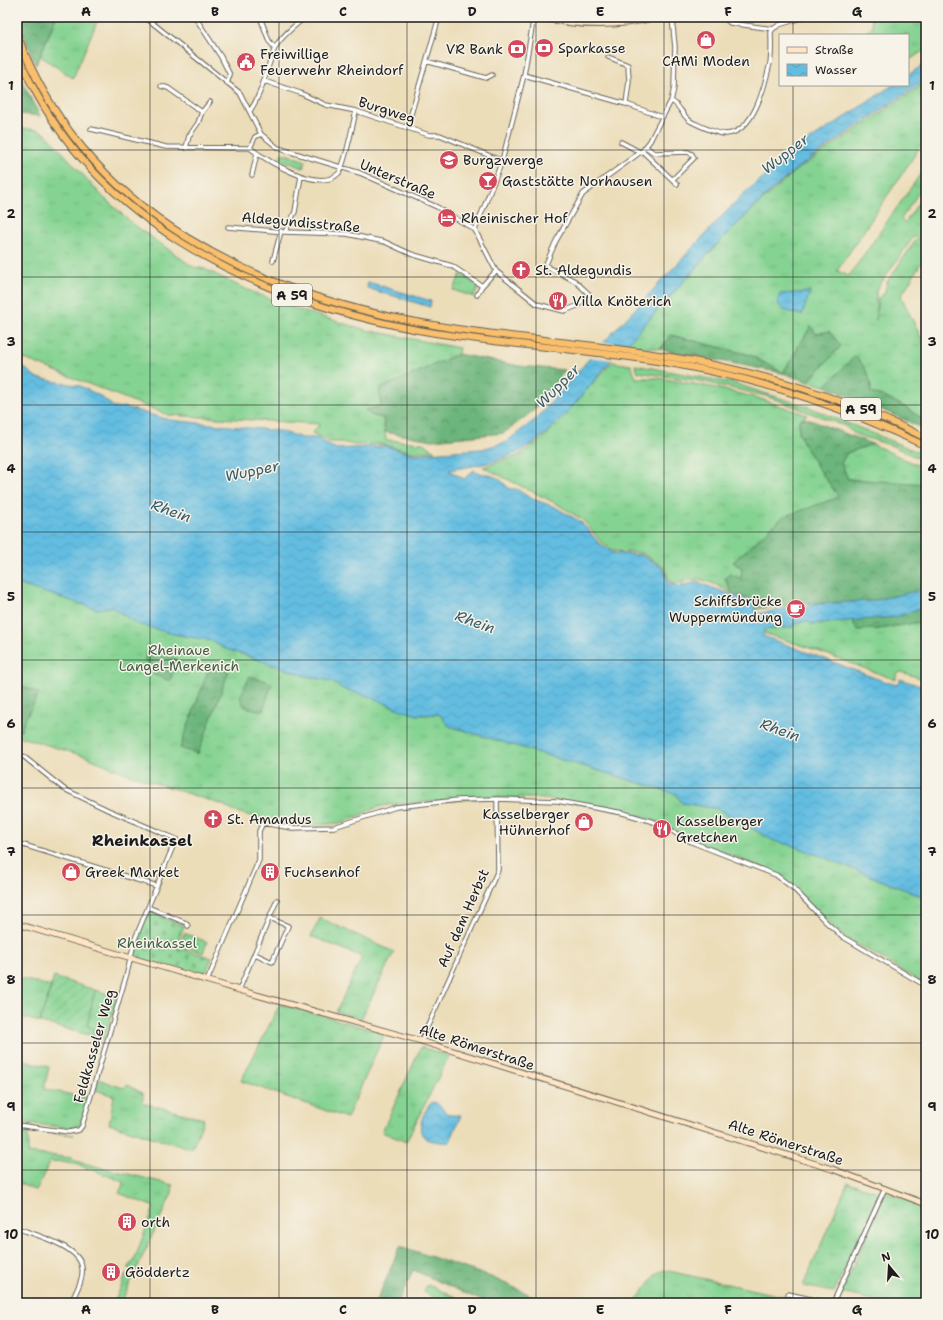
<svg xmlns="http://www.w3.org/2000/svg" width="943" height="1320" viewBox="0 0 943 1320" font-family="'Shantell Sans',sans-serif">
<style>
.grass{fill:url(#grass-tufts);stroke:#507857;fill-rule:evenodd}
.forest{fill:url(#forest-crowns);stroke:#44684c}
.cemetery{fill:url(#cemetery-stones);stroke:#507857}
.garden{fill:url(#garden-furrows);stroke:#507857}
.water{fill:url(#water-waves);stroke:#406c7e}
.pier{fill:#ecddb9}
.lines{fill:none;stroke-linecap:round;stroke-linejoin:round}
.street-casing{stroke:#656053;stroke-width:5.5}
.secondary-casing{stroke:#656053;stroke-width:7}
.highway-casing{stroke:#656053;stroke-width:8}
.street{stroke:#fff;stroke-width:3.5}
.secondary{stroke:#fde5c5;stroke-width:5}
.highway{stroke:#f9bf6d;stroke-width:6}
.grid{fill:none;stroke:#1c1c1c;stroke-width:1;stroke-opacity:0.55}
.labels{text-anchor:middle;stroke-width:3;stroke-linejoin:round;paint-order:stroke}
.shield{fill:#f7f3e8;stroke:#5e5c59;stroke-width:1}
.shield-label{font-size:13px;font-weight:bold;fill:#1c1c1c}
.poi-label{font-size:14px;fill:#1c1c1c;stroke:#f7f3e8;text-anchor:start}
.street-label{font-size:14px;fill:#1c1c1c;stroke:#f7f3e8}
.park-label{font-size:14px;fill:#415c45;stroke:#f7f3e8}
.water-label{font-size:15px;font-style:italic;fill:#385c6b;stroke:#f7f3e8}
.quarter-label{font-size:16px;font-weight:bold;fill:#1c1c1c;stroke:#f7f3e8}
.neatline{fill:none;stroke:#1c1c1c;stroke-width:1.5}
.grid-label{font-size:13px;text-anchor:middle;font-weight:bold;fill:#1c1c1c}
</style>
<defs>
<pattern id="grass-tufts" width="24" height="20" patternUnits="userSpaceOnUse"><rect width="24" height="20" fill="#85d392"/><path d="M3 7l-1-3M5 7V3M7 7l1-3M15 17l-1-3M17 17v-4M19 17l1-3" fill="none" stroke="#72b57d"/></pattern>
<pattern id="forest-crowns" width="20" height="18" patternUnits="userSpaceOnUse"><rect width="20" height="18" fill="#6cb57c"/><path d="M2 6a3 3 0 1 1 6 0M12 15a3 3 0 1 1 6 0" fill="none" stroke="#589265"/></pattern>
<pattern id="cemetery-stones" width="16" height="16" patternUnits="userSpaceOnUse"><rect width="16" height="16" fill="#85d392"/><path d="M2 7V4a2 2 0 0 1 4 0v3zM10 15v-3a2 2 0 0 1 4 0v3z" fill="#72b57d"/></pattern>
<pattern id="garden-furrows" width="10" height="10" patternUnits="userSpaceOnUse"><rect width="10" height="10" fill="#85d392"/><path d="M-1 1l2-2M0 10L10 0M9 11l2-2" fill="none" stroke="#72b57d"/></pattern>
<pattern id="water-waves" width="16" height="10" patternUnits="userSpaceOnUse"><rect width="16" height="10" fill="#63bde1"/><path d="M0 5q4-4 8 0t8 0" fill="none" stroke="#55a2c0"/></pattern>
</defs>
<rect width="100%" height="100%" fill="#f7f3e8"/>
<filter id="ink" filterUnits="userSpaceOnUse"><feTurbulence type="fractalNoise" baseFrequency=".025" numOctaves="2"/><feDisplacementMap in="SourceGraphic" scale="8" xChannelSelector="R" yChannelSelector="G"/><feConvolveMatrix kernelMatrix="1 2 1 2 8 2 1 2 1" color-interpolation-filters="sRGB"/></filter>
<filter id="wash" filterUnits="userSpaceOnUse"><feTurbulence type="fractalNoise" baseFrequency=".012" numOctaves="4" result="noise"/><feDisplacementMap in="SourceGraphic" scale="16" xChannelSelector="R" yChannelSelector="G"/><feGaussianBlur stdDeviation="0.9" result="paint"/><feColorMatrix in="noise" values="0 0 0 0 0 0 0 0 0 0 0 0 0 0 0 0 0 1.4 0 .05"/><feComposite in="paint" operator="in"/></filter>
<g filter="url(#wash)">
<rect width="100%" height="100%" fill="#ecddb9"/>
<path class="grass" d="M56,17H99L73,78L40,56Z
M871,17H926V49L908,61V35H863L872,26Z
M926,82V138L837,271L849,276L926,166V182L901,219L905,223L926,191V255L901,296L926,348V421C909,410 891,397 871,393L855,356L825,386L808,382L841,346L816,334L811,326L783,373L750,355L671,335L660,349L626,345L736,224L794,172ZM914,236L917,238L887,282L885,292L878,298L876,320V290Z
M17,128L39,130L46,134L103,197L133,224L193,267L205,269L243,288L293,308L366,330L459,348L458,354L380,389L381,406L371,415L383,418L386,440L423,443L435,451L412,452L381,444L355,445L341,442H330L312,433L320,424L168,415L17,356Z
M282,153L306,161L303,168L280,159Z
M461,274L479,287L474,297L453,290Z
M612,362L631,365L636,378H659L711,387L758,398L807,415L799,420V433L804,444L818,468L839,497L817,505L733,562L742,568L741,579L725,578L732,593C721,588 708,579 695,579C685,580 682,585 670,582L664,567L641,553L613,551L601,542L583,520L557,504L483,467L517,456L542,439Z
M635,365L733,383L811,408L913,450L926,456V462L893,446L855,434L845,426L766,396L700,381L638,372Z
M872,444L926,469V484L848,479L841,463L847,453Z
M17,465L926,792V985L843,936L780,877L768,870L681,836L667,824L620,811L570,802L534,798H489L388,805L378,807L342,823L314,825L265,820L233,811L223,805L131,775L84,756L17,736Z
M807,620L811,624L853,620V624L858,630L879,629L926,621V680L901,672L896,674V680L807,647L763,633L764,630L793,627L795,623Z
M320,918L394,952L361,1019L336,1012L362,957L311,936Z
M184,933L207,942L203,953L180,945Z
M17,978L51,986L40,1022L17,1016Z
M95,990L118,997L105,1037L101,1040L91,1039L93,1029L87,1026L88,1020L87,1018Z
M280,1004L385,1033L347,1118L241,1081Z
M421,1047L449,1056L406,1142L382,1132Z
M17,1058L49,1067L44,1089L88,1098L81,1123L78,1127L69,1128L17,1122Z
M98,1079L123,1088L128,1085L143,1094V1103L204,1119L192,1149L109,1124L114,1096L96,1090Z
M17,1127L74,1135L28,1130V1153L72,1158L75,1161L173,1185L172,1193L121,1303H114L127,1273L131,1274L132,1271L128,1268L134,1261L154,1207L119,1193L124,1182L88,1168L86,1169L82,1166L57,1161L55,1163L50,1161L36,1191L19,1183L17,1187Z
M848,1182L880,1193L834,1292L803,1286Z
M886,1192L926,1208V1303H887L841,1293Z
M664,1270L786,1297L784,1303H634L657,1273Z
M428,1285L469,1303H459L446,1299L444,1302L425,1293L424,1290Z"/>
<path class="forest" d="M17,17H56L36,65Z
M17,71L40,116L17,114Z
M811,326L816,334L829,331L841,346L808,382L783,373L660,349L671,335L750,355L783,373Z
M458,354L519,366L565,370L534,410L504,433L432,440L385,432L383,418L371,415L365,410L381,406L380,389Z
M855,356C865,365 872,380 871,393C891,397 909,410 926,421V430L892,414L825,386Z
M805,418L872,444L847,453L841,463L848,479L926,484V589L924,591L871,601L817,603L756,609L754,601L732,593L725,578L730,574L741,579L742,568L733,562L783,517L839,497L818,468L804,444L799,433V420Z
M926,606V621L879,629L857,630L853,624V620L896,617Z
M146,653L177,659L170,681L154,675L145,662Z
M210,665L229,671L198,754L180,748Z
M250,676L272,683L263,711L245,707L240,697Z
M17,684L39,693C35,702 22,723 21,731L17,730Z
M400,1246L491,1277L548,1303H487L413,1270L398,1303H376Z"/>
<path class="cemetery" d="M149,911L184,926L176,947L212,958L206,972L200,977L134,957L139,935Z"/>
<path class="garden" d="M54,977L95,990L87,1026L94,1029L92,1036L40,1022Z"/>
<path class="water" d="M926,63V80L859,125L795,170L773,189L718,243L627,344C591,378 562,432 516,453C493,464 472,466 449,470L464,479L474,470L475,472C491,476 498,474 509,489H517L530,498L555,507L581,522L599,543L613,553L641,555L663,568L669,584L682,586L696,582L753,602L756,614L784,609L793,611L808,607L809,604L871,601L926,589V606L896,617L811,624L807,621L795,623L793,627L764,630L763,636L878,679L897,685L900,682V679L926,688V898L797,847L774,841L718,809L682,803L676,794L449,726L439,714L417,715L396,708L371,697L343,689L330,681L306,676L223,648L213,641L173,634L137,624L112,607L97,609L17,584V362L37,378L80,386L100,396L115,408L125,407L169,420L280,431L302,438H317L336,449L385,446L414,454L482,449L506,442L536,419L605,341L742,195L807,142L893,85H908V75Z
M368,282L431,301L430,307L367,288Z
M810,292L802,315L783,310L777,302L780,294Z
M432,1102L437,1103L449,1115H461L450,1142C445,1143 440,1142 434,1141C412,1139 421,1114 432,1102Z"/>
<path class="pier" d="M601,342L628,345L612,360L587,357Z"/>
</g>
<g filter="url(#ink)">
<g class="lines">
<g class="street-casing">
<path id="street" d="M145,17L240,93L261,134L278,148L360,173L437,207L475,230L496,271L537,304L564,311L577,306L589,294L575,281L548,267L546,264L556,241L583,194L642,151L650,141L655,131L671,101L674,88L675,47L672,17
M195,17L221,57L230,75L227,83
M260,17L269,41L275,48
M723,17L730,23L773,29L779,25L804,17
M674,24L676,17
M608,57L628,65L629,81L626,104
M426,61L486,78L492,75
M524,75L626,104L662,117
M264,81L300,93L326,105L356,111L429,135H440L502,161
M161,86L168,88L202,112
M671,101C680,104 682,117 692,122C701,126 716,134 726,134C754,133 765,85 770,63C772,53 771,42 771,32L773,29
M250,111C263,92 266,69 275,48C281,36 295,26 305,17
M407,128L439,17
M91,129L166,147L250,148L255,137L261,134
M621,142L640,152
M646,147L654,153L688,152L692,154L694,158L673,179
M186,148L189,136L198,123L202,112L210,102
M250,148C266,160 320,194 339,173C345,165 353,123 356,111
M642,151L677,184
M252,175L257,153
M228,227L285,232L347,234L385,242L411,254L452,266L482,286
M475,230L502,161L524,75L533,22
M285,232L295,212L301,176
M273,261L281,231
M477,295L482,286L496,271
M17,754L23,756L64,789L108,810L176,839L135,939L127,973L82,1126L79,1130L69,1132L17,1125
M17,843L157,886
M148,907L186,923L188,926
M255,954L272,962L288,926L270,918
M207,981L259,860V831L263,823L292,828L334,827L396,807L458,800L497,799L557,801L623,813L664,825L681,837L694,843L776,875L793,888L827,923L843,937L926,986
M239,990L277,900
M421,1041L498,870L497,799
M17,1228C35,1235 80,1246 82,1268C84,1279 75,1293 71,1303
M788,1294L829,1303
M833,1303L885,1188"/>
</g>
<g class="secondary-casing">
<path id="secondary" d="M527,17L533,22L540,17
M541,17C578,27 621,27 657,17
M17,924L239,990L421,1041L832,1169L926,1204"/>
</g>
<g class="highway-casing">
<path id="highway" d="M17,34C84,215 260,297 439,326C522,340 606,344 688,360C771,375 851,401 926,438
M17,52C83,218 252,299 418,330C506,346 597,349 685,366C771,382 847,409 926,446"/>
</g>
<use href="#street" class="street"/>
<use href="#secondary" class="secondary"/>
<use href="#highway" class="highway"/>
</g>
</g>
<path class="grid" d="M150,17V1303M279,17V1303M407,17V1303M536,17V1303M664,17V1303M793,17V35M793,85V1303M17,150H926M17,277H926M17,405H926M17,532H926M17,660H926M17,788H926M17,915H926M17,1043H926M17,1170H926"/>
<defs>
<g id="shop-disc" transform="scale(1)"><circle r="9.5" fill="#d1495b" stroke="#f7f3e8"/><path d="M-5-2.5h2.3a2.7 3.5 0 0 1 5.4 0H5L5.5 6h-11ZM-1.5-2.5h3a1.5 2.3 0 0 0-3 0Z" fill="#fff"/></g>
<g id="bank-disc" transform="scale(1)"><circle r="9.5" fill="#d1495b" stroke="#f7f3e8"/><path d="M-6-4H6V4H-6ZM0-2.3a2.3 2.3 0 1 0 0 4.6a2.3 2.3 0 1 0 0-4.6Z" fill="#fff"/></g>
<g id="civic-disc" transform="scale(1)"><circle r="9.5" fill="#d1495b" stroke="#f7f3e8"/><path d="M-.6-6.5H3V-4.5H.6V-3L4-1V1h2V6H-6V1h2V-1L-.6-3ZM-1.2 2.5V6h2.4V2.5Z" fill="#fff"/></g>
<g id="school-disc" transform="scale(1)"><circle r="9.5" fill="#d1495b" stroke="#f7f3e8"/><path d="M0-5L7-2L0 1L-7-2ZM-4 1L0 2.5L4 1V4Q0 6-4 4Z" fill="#fff"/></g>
<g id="bar-disc" transform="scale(1)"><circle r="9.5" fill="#d1495b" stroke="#f7f3e8"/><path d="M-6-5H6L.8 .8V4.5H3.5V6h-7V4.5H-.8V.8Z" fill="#fff"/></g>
<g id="hotel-disc" transform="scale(1)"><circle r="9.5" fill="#d1495b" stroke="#f7f3e8"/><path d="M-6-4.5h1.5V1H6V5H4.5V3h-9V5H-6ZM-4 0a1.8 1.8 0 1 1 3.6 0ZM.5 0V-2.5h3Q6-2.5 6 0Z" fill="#fff"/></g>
<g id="church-disc" transform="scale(1)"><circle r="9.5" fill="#d1495b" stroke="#f7f3e8"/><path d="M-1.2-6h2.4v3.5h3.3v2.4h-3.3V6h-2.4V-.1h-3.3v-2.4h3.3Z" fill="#fff"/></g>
<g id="restaurant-disc" transform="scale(1)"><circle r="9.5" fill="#d1495b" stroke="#f7f3e8"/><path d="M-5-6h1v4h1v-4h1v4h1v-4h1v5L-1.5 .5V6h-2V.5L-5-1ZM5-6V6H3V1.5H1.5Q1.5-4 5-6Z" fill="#fff"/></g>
<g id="cafe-disc" transform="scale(1)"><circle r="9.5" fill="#d1495b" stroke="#f7f3e8"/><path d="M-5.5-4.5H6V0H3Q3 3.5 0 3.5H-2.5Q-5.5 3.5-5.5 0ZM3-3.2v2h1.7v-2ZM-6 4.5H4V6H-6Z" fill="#fff"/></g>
<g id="building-disc" transform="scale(1)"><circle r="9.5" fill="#d1495b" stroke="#f7f3e8"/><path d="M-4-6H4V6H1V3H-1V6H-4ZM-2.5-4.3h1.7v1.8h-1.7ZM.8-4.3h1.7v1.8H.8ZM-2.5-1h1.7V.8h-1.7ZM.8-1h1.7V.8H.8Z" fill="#fff"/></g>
</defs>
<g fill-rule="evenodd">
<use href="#shop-disc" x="706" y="40"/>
<use href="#bank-disc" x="544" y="48"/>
<use href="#bank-disc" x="517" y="49"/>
<use href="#civic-disc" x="246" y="62"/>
<use href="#school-disc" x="449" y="160"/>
<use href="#bar-disc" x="488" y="181"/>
<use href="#hotel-disc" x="447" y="218"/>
<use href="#church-disc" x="521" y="270"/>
<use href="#restaurant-disc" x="558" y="301"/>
<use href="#cafe-disc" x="796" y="609"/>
<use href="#church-disc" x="213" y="819"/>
<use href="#shop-disc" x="584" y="822"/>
<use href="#restaurant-disc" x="662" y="829"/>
<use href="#shop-disc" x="71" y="872"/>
<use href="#building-disc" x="270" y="872"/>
<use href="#building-disc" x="127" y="1222"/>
<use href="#building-disc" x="111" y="1272"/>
</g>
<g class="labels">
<g class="shield">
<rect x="272" y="284" width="40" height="22" rx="3"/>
<rect x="841" y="398" width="40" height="22" rx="3"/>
</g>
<g class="shield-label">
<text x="292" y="300">A 59</text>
<text x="861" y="414">A 59</text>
</g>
<g class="poi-label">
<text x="558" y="53">Sparkasse</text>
<text x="503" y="54" text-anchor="end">VR Bank</text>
<text x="260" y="59">Freiwillige<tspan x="260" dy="16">Feuerwehr Rheindorf</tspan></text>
<text x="706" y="66" text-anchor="middle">CAMi Moden</text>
<text x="463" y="165">Burgzwerge</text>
<text x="502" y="186">Gaststätte Norhausen</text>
<text x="461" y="223">Rheinischer Hof</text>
<text x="535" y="275">St. Aldegundis</text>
<text x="572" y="306">Villa Knöterich</text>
<text x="782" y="606" text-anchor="end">Schiffsbrücke<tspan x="782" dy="16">Wuppermündung</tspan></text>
<text x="570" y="819" text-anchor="end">Kasselberger<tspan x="570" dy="16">Hühnerhof</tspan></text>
<text x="227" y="824">St. Amandus</text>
<text x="676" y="826">Kasselberger<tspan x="676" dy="16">Gretchen</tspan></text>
<text x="85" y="877">Greek Market</text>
<text x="284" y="877">Fuchsenhof</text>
<text x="141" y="1227">orth</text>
<text x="125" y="1277">Göddertz</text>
</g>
<g class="street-label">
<text transform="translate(387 110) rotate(18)" y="5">Burgweg</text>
<text transform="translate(398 179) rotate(23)" y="5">Unterstraße</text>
<text transform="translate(301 222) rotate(5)" y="5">Aldegundisstraße</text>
<text transform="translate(463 918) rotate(-66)" y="5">Auf dem Herbst</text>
<text transform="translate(94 1046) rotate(-74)" y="5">Feldkasseler Weg</text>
<text transform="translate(477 1047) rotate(18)" y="5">Alte Römerstraße</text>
<text transform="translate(786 1142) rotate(18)" y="5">Alte Römerstraße</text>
</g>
<g class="park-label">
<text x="179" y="655">Rheinaue<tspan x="179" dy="16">Langel-Merkenich</tspan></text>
<text x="157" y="948">Rheinkassel</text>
</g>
<g class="water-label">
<text transform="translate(785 154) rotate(-38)" y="5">Wupper</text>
<text transform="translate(558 386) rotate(-45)" y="5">Wupper</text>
<text transform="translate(252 471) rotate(-12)" y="5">Wupper</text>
<text transform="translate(171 511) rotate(20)" y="5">Rhein</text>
<text transform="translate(475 622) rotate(20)" y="5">Rhein</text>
<text transform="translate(780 730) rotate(20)" y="5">Rhein</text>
</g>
<g class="quarter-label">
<text x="142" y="846">Rheinkassel</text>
</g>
</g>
<rect width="943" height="1320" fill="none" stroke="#f7f3e8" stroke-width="44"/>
<rect x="779" y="34" width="130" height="52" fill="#f7f3e8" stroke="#9f9d96"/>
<rect x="787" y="47" width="20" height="6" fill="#fde5c5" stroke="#9f9d96"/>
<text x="815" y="54" font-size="12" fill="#1c1c1c">Straße</text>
<rect x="787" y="64" width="20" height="12" fill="url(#water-waves)" stroke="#9f9d96"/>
<text x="815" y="74" font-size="12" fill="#1c1c1c">Wasser</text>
<g transform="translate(889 1266) rotate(342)" stroke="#f7f3e8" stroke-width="3" paint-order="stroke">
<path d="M0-3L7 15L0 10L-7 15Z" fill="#1c1c1c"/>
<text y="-6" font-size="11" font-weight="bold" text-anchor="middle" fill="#1c1c1c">N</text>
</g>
<rect x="22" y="22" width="899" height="1276" class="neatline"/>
<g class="grid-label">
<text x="86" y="16">A</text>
<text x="215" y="16">B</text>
<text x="343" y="16">C</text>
<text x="472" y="16">D</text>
<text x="600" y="16">E</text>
<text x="728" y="16">F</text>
<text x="857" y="16">G</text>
<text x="11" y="90">1</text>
<text x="932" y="90">1</text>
<text x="11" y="218">2</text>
<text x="932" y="218">2</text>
<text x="11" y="346">3</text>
<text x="932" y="346">3</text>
<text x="11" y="473">4</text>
<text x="932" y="473">4</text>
<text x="11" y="601">5</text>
<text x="932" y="601">5</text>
<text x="11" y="728">6</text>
<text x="932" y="728">6</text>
<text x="11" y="856">7</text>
<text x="932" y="856">7</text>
<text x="11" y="984">8</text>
<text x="932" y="984">8</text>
<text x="11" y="1111">9</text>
<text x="932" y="1111">9</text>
<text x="11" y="1239">10</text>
<text x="932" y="1239">10</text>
<text x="86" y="1314">A</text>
<text x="215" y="1314">B</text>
<text x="343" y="1314">C</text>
<text x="472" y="1314">D</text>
<text x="600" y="1314">E</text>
<text x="728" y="1314">F</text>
<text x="857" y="1314">G</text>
</g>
</svg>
